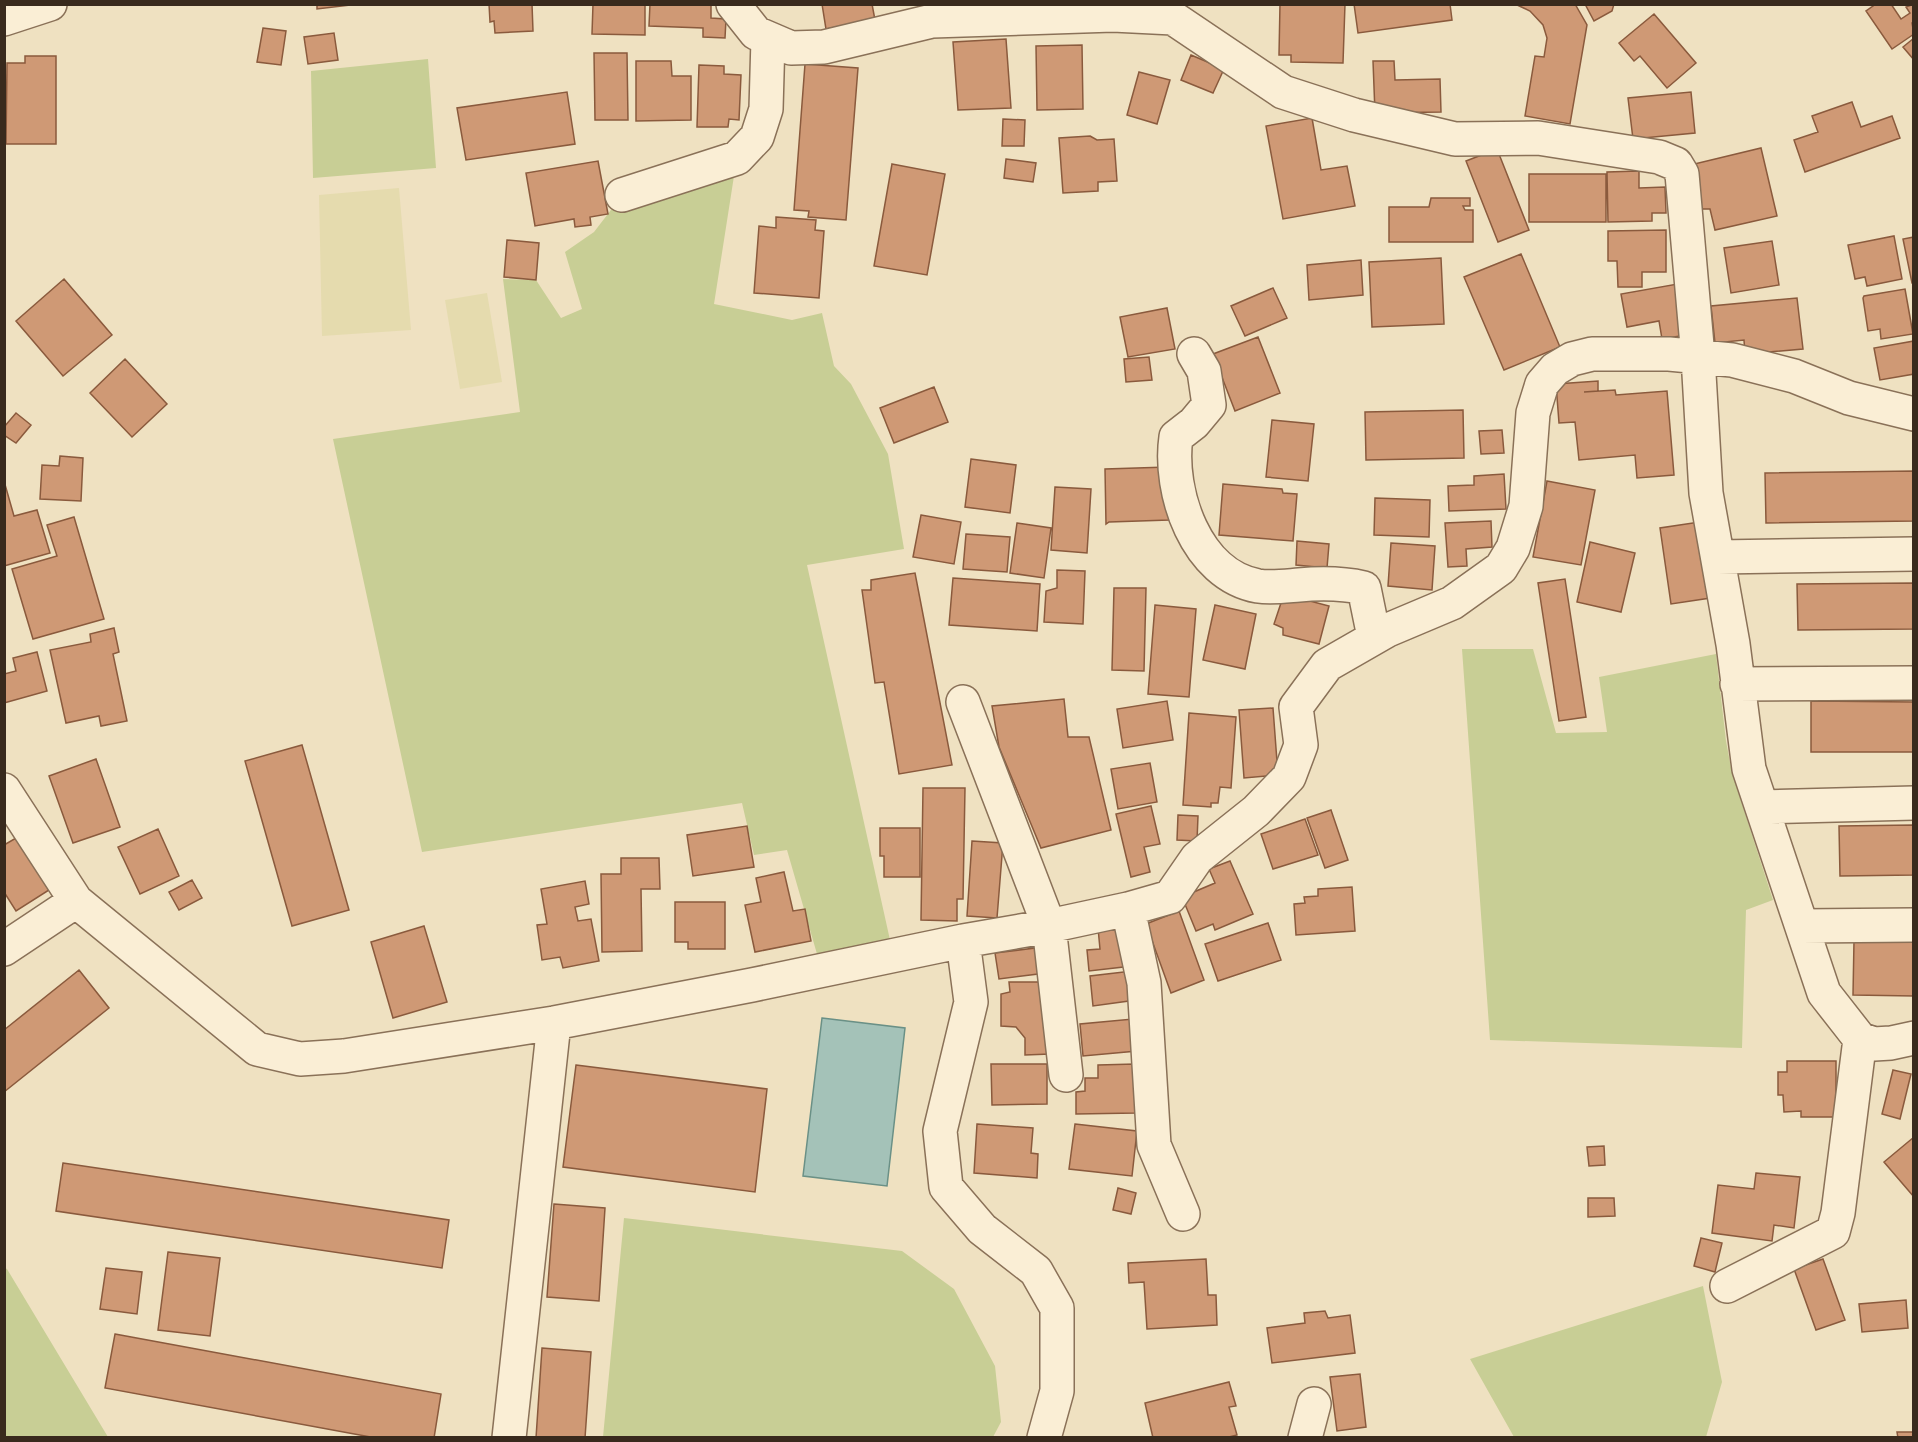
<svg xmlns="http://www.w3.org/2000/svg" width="1918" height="1442" viewBox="0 0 1918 1442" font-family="Georgia,serif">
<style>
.farmland{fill:#e5dbae}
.green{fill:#c8ce95}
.water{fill:#a4c2b8;stroke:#6a9086;stroke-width:1.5}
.building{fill:#cf9975;stroke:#8a5a3d;stroke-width:1.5}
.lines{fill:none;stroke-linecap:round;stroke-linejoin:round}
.street-casing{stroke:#8a7158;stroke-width:36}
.street{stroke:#faeed5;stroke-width:33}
</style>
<rect width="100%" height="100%" fill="#efe1c1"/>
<path class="farmland" d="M399,188L411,330L322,336L319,195Z
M487,293L502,382L460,389L445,300Z"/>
<path class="green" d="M428,59L436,168L313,178L311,71Z
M734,176L714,304L792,320L822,313L834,366L851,384L888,454L904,549L807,565L890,940L817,954L787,850L754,855L742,803L422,852L333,439L520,412L503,279L536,280L561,318L582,309L565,252L594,232L614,206Z
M1462,649H1533L1556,733L1607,732L1599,677L1716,654L1726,741L1732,773L1773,900L1746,910L1742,1048L1490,1040Z
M624,1218L902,1251L954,1289L995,1366L1001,1422L993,1437H603Z
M5,1268L7,1269L108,1437H5Z
M1703,1286L1722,1382L1706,1437H1514L1470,1359Z"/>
<path class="water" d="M822,1018L905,1028L887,1186L803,1176Z"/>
<path class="building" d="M317,4H359L317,9Z
M489,4H532L533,31L495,33L494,21L490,22Z
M593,4H645V35L592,34Z
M650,4H711V18L726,19L725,38L703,37V28L649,26Z
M822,4H872L875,20L826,29Z
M1280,4H1345L1343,63L1291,62V55H1279Z
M1354,4H1450L1452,20L1358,33Z
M1515,4H1575L1587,25L1570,124L1525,116L1535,56L1544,57L1547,38L1543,25L1530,11Z
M1585,4H1614L1612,11L1594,21Z
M1876,4H1891L1901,19L1910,13L1906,7L1914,4V22L1912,23L1914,34L1892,49L1866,11Z
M1654,14L1696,63L1667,88L1640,56L1634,61L1619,43Z
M263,28L286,31L281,65L257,62Z
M334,33L338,60L308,64L304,37Z
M1914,38V60L1903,47Z
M1006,39L1011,108L958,110L953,42Z
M1082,45L1083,109L1037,110L1036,46Z
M594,53H627L628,120H595Z
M1191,55L1224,69L1213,93L1181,80Z
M25,56H56V144H6L7,63H25Z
M636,61H671L672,76H691V120L636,121Z
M1373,61H1394L1395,80L1440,79L1441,112L1375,113Z
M805,64L858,68L846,220L808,217L809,211L794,210Z
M699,65L724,66V74L741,75L739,120L729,119L728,127H697Z
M1139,72L1170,80L1157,124L1127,115Z
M567,92L575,144L466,160L457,108Z
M1691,92L1695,133L1633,139L1628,98Z
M1852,102L1861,127L1892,116L1900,138L1805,172L1794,140L1818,132L1812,116Z
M1312,118L1321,170L1347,166L1355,206L1283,219L1266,126Z
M1003,119L1025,120L1024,146H1002Z
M1090,136L1097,140L1114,139L1117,181L1098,182V191L1063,193L1059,138Z
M1761,148L1777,216L1715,230L1710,209H1697L1686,166Z
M1497,149L1529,230L1498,242L1466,161Z
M1006,159L1036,163L1033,182L1004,178Z
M598,161L608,214L590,217L591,225L575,227L574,219L535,226L526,173Z
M892,164L945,174L927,275L874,266Z
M1639,171V188L1665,187L1666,213H1652V221L1608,222L1607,172Z
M1529,174H1606V222H1529Z
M1431,198H1470V206H1463L1465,210H1473V242H1389V207H1429Z
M776,217L816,220L815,230L824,231L819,298L754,293L759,226L776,228Z
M1666,230V272H1642V287H1618L1617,261H1608V231Z
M1894,236L1902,279L1867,286L1865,277L1855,279L1848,245Z
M1914,237V283H1912L1903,239Z
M507,240L539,243L536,280L504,277Z
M1772,241L1779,285L1731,293L1724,248Z
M1521,254L1560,347L1504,370L1464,277Z
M1441,258L1444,324L1372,327L1369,262Z
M1361,260L1363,295L1309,300L1307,265Z
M64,279L112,335L63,376L16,321Z
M1683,283L1692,334L1662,339L1659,321L1627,327L1621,294Z
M1273,288L1287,318L1245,336L1231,306Z
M1905,289L1913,334L1881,339L1880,329L1868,331L1863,298L1864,296Z
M1797,298L1803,349L1745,354L1744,340L1715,343L1711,306Z
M1167,308L1175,349L1128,357L1120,317Z
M1258,337L1280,393L1235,411L1213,354Z
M1914,341V374L1880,380L1874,348Z
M1149,357L1152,380L1126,382L1124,359Z
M125,359L167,404L132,437L90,393Z
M1598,381V391L1584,392L1615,390L1616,395L1667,391L1674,475L1637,478L1635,455L1579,460L1575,422L1559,423L1556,384Z
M934,387L948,422L894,443L880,408Z
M1463,410L1464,458L1366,460L1365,412Z
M16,413L31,425L16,443L4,435V427Z
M1272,420L1314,424L1308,481L1266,477Z
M1502,430L1504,453L1481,454L1479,431Z
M60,456L83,458L81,501L40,499L42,465L59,466Z
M971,459L1016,465L1010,513L965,507Z
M1168,467L1169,520L1109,522L1106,524L1105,469Z
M1914,471V521L1766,523L1765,473Z
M1504,474L1506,509L1449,511L1448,486L1474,485V476Z
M4,481L14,516L37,510L50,553L4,566Z
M1547,481L1595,490L1581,565L1533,557Z
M1223,484L1282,489L1283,493L1297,494L1293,541L1219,535Z
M1055,487L1091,489L1087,553L1051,550Z
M1375,498L1430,500L1429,537L1374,535Z
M921,515L961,522L954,564L913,557Z
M74,517L104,619L33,639L12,569L57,556L47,525Z
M1491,521L1492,547L1466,549L1467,566L1448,567L1445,523Z
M1706,521L1717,597L1671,604L1660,528Z
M1017,523L1051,528L1044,578L1010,573Z
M966,534L1010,537L1007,572L963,569Z
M1297,541L1329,544L1327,568L1296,565Z
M1590,542L1635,553L1621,612L1577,602Z
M1391,543L1435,546L1432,590L1388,586Z
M1057,570L1085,571L1083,624L1044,622L1046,591L1057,588Z
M915,573L952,765L899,774L884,682L875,683L862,590H871V580Z
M953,578L1040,584L1037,631L949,625Z
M1565,579L1586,717L1559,721L1538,583Z
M1914,583V629L1798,630L1797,584Z
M1114,588H1146L1144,671L1112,670Z
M1287,595L1329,606L1319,644L1283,635V628L1274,624L1282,600Z
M1155,605L1196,609L1189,697L1148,694Z
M1215,605L1256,614L1245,669L1203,660Z
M114,628L119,652L113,654L127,721L101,726L99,716L66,723L50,650L91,642L90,634Z
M37,652L47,691L4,703V674L16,671L13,658Z
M1064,699L1068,737H1089L1111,830L1041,848L999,747L992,706Z
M1167,701L1173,740L1123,748L1117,709Z
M1811,701L1914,702V752H1811Z
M1273,708L1278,775L1244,778L1239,710Z
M1189,713L1236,717L1231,788L1220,787L1218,803H1211V807L1183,805Z
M302,745L349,910L292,926L245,761Z
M96,759L120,827L73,843L49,776Z
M1150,763L1157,802L1118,809L1111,769Z
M923,788H965L963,899H957V921L921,920Z
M1151,806L1160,844L1144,847L1150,872L1131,877L1116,814Z
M1331,810L1348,860L1325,868L1307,818Z
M1178,815L1198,816L1197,841L1177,840Z
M1305,819L1318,855L1273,869L1261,834Z
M1914,825V875L1840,876L1839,826Z
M747,826L754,867L693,876L687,835Z
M880,828H920V877H884V856H880Z
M158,829L179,876L140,894L118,847Z
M16,838L49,890L16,911L4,892V845Z
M972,841L1003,843L997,918L967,916Z
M621,858H659L660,889H641L642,951L602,952L601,874H621Z
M1230,861L1253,914L1215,930L1213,924L1196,931L1182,897L1215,883L1209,869Z
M784,872L793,911L805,909L811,941L755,952L745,905L761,902L756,878Z
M192,880L202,898L179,910L169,892Z
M585,881L589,904L575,907L578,921L591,919L599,961L563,968L560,957L542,960L537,925L547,924L541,889Z
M1352,887L1355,931L1296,935L1294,904L1305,903L1304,897L1318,896V889Z
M675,902H725V949H688V942H675Z
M1179,911L1204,980L1171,993L1146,924Z
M1268,923L1281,960L1218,981L1205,944Z
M1128,925L1132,966L1089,971L1087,950L1100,949L1098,928Z
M424,926L447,1002L393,1018L371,942Z
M1854,941H1914V996L1853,995Z
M1043,947L1046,973L999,979L995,953Z
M79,970L109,1008L4,1092V1030Z
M1132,971L1136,1000L1093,1006L1090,976Z
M1009,982H1047L1050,1054L1025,1055V1038L1016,1027L1001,1026V994L1010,992Z
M1133,1019L1137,1051L1083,1056L1080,1024Z
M1787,1061H1836V1117H1801V1111L1784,1112L1783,1095H1778V1072H1787Z
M991,1064H1047V1104L992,1105Z
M1135,1064L1136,1113L1076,1114V1092L1085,1091V1078H1098V1065Z
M576,1065L767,1089L755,1192L563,1167Z
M1893,1070L1911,1074L1900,1119L1882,1114Z
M977,1124L1033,1128L1031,1153L1038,1154L1037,1178L974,1173Z
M1075,1124L1137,1131L1132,1176L1069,1169Z
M1914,1137V1197L1884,1162Z
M1604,1146L1605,1165L1589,1166L1587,1147Z
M63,1163L449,1220L442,1268L56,1211Z
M1756,1173L1800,1177L1794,1228L1774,1225L1772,1241L1712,1233L1718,1185L1754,1189Z
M1118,1188L1136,1193L1131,1214L1113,1210Z
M1588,1198H1614L1615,1216L1588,1217Z
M554,1204L605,1208L599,1301L547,1297Z
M1701,1238L1722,1243L1715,1272L1694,1266Z
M168,1252L220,1258L210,1336L158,1330Z
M1206,1259L1208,1295H1216L1217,1325L1147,1329L1144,1282L1129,1283L1128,1263Z
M1823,1259L1845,1320L1816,1330L1794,1269Z
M106,1268L142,1272L137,1314L100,1309Z
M1906,1300L1908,1328L1862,1332L1859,1304Z
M1325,1311L1328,1318L1350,1315L1355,1353L1272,1363L1267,1328L1305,1323L1304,1313Z
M115,1334L441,1394L434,1438H376L105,1388Z
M542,1348L591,1352L585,1438H536Z
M1360,1374L1366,1427L1337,1431L1330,1377Z
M1229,1382L1236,1406L1229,1407L1237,1435L1225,1438H1153L1145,1403Z
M1897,1432H1914V1438H1898Z"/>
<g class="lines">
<g class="street-casing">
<path id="street" d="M733,4L756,33L791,48L824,47L932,21L1113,15L1173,18L1283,92L1354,115L1455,139L1538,138L1659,157L1676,164L1682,174L1698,357L1706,493L1733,644L1749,769L1824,993L1860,1039L1874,1044L1891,1043L1914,1038
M4,19L50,4
M622,195L737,158L757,137L766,109L768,39
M1194,354L1204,371L1209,405L1194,423L1176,437C1168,492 1196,575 1258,586C1271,588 1286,586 1299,585C1321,583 1342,583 1364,588L1374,637
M1718,557L1914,554
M1737,684L1914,683
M963,702L1049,926L1066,1075
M4,790L76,901L257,1049L300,1059L344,1056L554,1023L752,985L963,941L1049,926L1128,909L1170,897L1197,858L1256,811L1289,777L1301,745L1296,707L1327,665L1388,630L1452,603L1501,568L1513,548L1526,506L1533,413L1542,384L1555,369L1572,359L1592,354H1669L1732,360L1794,376L1849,398L1914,414
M1762,807L1914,803
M1128,909L1144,983L1154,1145L1183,1214
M1802,926L1914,925
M963,941L971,1002L940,1131L946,1187L982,1229L1036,1271L1057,1308V1391L1044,1438
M4,949L76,901
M1727,1286L1833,1232L1838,1213L1860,1039
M509,1438L554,1023
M1305,1438L1314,1404"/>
</g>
<use href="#street" class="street"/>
</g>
<rect width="1918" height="1442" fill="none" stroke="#392a1d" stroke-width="12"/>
</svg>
